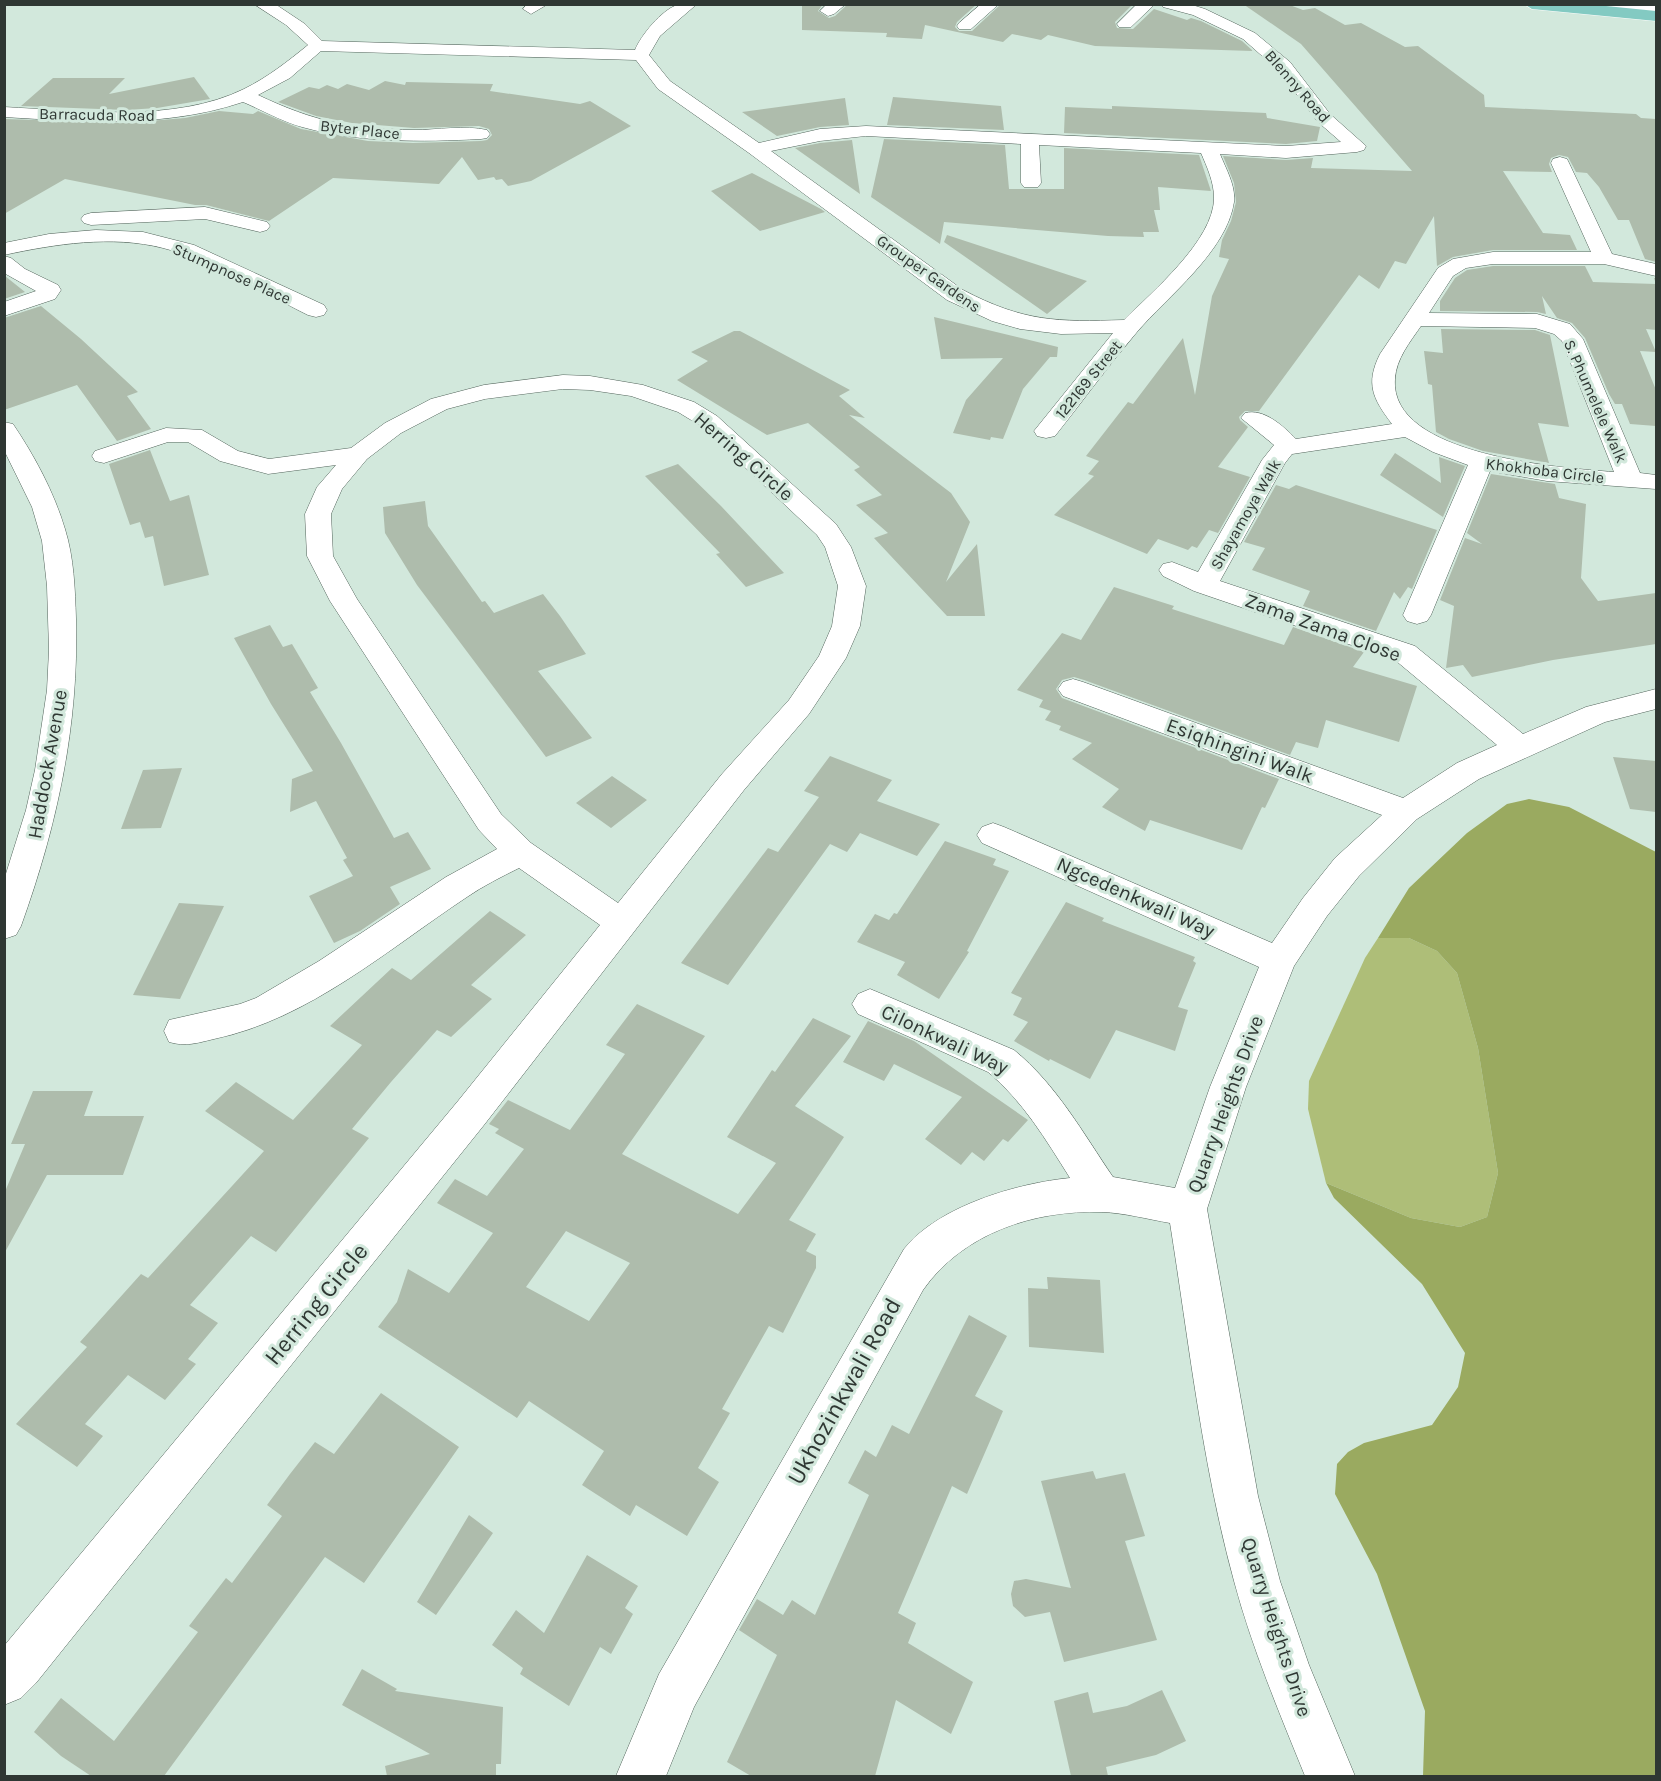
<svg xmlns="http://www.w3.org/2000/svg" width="1661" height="1781" viewBox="0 0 1661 1781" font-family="Karla,sans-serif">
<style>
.green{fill:#aebe78}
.forest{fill:#9aaa60}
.building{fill:#aebcac;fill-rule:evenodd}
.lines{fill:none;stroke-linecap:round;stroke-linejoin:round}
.minor-casing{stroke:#52645b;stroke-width:1}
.major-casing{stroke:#fff;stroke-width:1}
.minor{fill:#fff;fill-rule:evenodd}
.major{fill:#83cac2;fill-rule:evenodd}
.labels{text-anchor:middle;stroke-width:6;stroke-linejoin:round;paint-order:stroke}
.far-street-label{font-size:16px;fill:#2f3733;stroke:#d2e8dc}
.street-label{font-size:20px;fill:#2f3733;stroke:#d2e8dc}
.near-street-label{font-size:24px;fill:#2f3733;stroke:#d2e8dc}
</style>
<rect width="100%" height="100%" fill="#d2e8dc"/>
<path class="green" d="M1378,938H1409L1437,951L1457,973L1478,1048L1498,1173L1487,1217L1460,1227L1411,1218L1326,1183L1308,1109L1309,1081L1365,958Z"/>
<path class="forest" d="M1529,799L1569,807L1656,852V1776H1423L1425,1711L1377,1574L1335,1494L1337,1464L1348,1452L1364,1443L1432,1425L1458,1387L1465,1353L1422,1284L1334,1198L1326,1183L1411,1218L1460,1227L1487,1217L1498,1173L1478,1048L1457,973L1437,951L1409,938H1378L1409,888L1467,833L1507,804Z"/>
<path class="building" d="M802,4H823L818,11L829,18L835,16L848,4H977L957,22L955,27L959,31H972L1001,4H1133L1115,22L1117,28L1133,29L1154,9L1187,20L1191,18L1201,21L1242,41L1253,51L1095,46L1048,35L1041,40L1012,34L1003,42L925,25L922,39L886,37L887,33L802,30Z
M1243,4H1287L1303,10L1315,8L1345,25L1361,23L1405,47L1418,46L1484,95L1485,107L1636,114L1641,118L1656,119V262L1645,259L1629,220H1618L1599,187L1587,173L1576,172L1568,157L1559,155L1551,158L1549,164L1552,172L1503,171L1543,233L1570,235L1577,250H1493L1453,257L1437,266L1434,216L1406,264L1395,261L1379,289L1359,275L1259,411H1245L1239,417L1240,420L1248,427L1218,467L1250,477L1218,533L1209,530L1197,548L1192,546L1188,550L1158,539L1147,554L1054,515L1094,476L1088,474L1099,461L1086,456L1128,402L1133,404L1183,338L1195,395L1212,296L1229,259L1219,257L1222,240L1231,221L1236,202L1234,183L1223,156L1286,160L1313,158L1311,168L1412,171L1301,44Z
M194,77L210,99L157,108L126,110L21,106L53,78H125L109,94Z
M385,81L405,85L406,82L493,84L490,91L580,104L590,101L631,126L531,181L508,186L502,179L496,180L494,177L478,180L462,157L439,184L333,178L269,221L206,205H195L65,179L4,214L5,119L125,123L185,118L219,111L253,114L258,111L301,129L368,141L413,143L481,141L487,140L492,135L489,129L479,126L414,128L352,123L316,116L278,102L309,87L319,89L327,85L338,89L347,84L369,90Z
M893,97L1001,106L1004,130L887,125Z
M845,98L849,125L820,127L777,136L742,112Z
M1112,106L1266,113L1267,118L1320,127L1317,141L1286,144L1064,133L1065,107L1112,109Z
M884,139L1005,145L1009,189H1064V148L1199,155L1211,191L1158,187L1160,210H1154L1159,232H1143L1144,237L1108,236L944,222L940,244L871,197Z
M852,140L860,194L795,148L820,143Z
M752,173L821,209L825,212L760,231L711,191Z
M947,235L1087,281L1047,314L944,242Z
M1493,266H1585L1593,282L1656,284L1654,278H1656V330L1646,329L1656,352L1640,351L1656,390V426L1630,424L1622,404H1615L1609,394L1585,338L1572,323L1557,318L1542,296L1546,314L1537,312L1440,311V301L1455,278L1467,270Z
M5,276L25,292L4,299Z
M41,306L81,339L138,392L127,396L151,429L117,441L77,385L4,410V318Z
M934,317L1058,347L1057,357H1050L1023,389L1003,439L991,437L990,440L953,433L966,400L1003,358L941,359Z
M1441,329L1535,330L1550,335L1569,427L1538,423L1549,463L1483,451L1449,439L1436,432L1432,385L1428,384L1424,351L1443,353Z
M734,331H740L850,390L839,396L865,418L849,415L951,493L970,522L946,582L977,544L985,616H947L874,538L888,533L856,505L882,495L854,470L860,467L808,423L767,435L677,380L708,361L691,352Z
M150,450L170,501L189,495L209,575L164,586L153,536L145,538L140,522L130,525L109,464Z
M1395,453L1441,483L1439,457L1465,466L1443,517L1380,475Z
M678,464L721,506L784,573L746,587L716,554L720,553L645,476Z
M1491,474L1555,484L1559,498L1586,504L1581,578L1598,601L1656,593V644L1553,660L1472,677L1463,665L1446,668L1454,606L1440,600L1465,538L1482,544L1467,533Z
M1276,485L1289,489L1296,485L1437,530L1412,589L1408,587L1400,599L1394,592L1376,631L1303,606L1310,591L1252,570L1265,548L1244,542Z
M425,501L428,526L482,602L485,601L494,613L543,594L560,616L586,654L538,671L592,738L546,757L417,585L385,533L383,507Z
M1114,587L1174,606L1172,609L1284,645L1293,627L1364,652L1353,667L1417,686L1399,742L1326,720L1318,748L1296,742L1290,755L1084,680L1074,677L1062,680L1056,689L1062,698L1279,779L1265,808L1262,807L1242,850L1150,820L1145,831L1102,807L1119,789L1072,759L1092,743L1059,730L1061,726L1045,720L1051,711L1039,707L1043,700L1017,690L1062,633L1081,640Z
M270,625L283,647L292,644L318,688L310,692L341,743L394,838L408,832L431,869L390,887L400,904L360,931L334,943L309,896L353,876L343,860L347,858L316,801L290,812L292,779L313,771L271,704L234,638Z
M830,756L892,780L877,801L940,824L917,856L860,833L847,852L830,844L728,985L681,963L768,848L778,852L819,797L804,791Z
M1613,757L1656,761V812L1630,809Z
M182,768L161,828L121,829L143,770Z
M612,776L647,800L611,828L576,803Z
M945,841L996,859L993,865L1009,871L967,951L969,952L939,999L897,975L905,962L857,942L875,914L889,920L894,913L897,914Z
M1066,902L1104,918L1102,921L1195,957L1193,961L1196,963L1178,1007L1188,1010L1175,1051L1116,1030L1090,1079L1050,1059L1049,1061L1014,1041L1028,1022L1013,1015L1022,998L1011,993Z
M179,903L224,906L180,999L133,995Z
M490,911L526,935L471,985L492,999L451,1037L437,1030L391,1082L352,1129L369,1138L276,1252L251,1236L190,1305L218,1323L188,1359L196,1364L165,1400L128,1375L85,1424L103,1436L77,1467L16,1424L87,1347L80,1342L141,1274L148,1278L264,1151L205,1111L236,1082L293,1120L362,1045L330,1026L392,968L411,980Z
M637,1004L705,1036L622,1154L738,1214L776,1163L727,1137L772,1070L775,1072L813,1018L851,1036L795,1106L844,1137L789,1220L816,1234L806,1251L816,1256V1268L783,1333L769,1326L722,1409L730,1413L698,1468L719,1482L687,1536L636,1505L630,1516L582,1485L604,1451L529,1401L517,1418L378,1327L397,1302L408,1269L449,1293L493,1233L437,1203L455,1179L487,1196L524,1149L495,1133L499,1129L489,1124L508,1100L570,1130L625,1054L606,1045ZM566,1231L630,1263L589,1321L526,1287Z
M868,1021L914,1041L1028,1120L1008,1142L1003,1139L984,1161L972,1152L961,1165L925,1139L962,1097L894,1064L884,1081L843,1062Z
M33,1091H93L84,1116H144L123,1175H47L4,1254V1194L25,1144H11Z
M1047,1277L1100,1280L1104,1353L1029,1347L1028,1288L1048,1289Z
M969,1315L1007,1336L975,1396L1003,1411L967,1494L952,1486L898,1613L916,1623L908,1643L973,1682L951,1734L896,1700L875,1776H751L727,1762L777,1655L739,1630L757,1599L783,1615L792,1600L815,1615L869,1495L848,1483L865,1450L876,1457L892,1425L909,1434Z
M381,1393L459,1447L364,1583L325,1557L164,1776H91L61,1756L34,1732L61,1698L114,1741L198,1632L189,1626L226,1578L232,1583L282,1516L267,1505L290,1474L315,1442L334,1454Z
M1093,1471L1096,1479L1125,1473L1145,1536L1125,1541L1157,1640L1064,1662L1050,1612L1025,1617L1013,1606L1011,1594L1014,1581L1026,1579L1071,1588L1041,1481Z
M469,1515L493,1533L436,1615L417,1602Z
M587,1555L638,1586L625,1608L633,1614L611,1654L600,1647L569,1706L520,1674L523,1668L492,1645L516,1610L544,1633Z
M362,1669L397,1689L395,1691L503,1707L501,1764H496V1776H387L385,1766L430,1754L342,1705Z
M1162,1690L1186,1741L1156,1755L1106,1767L1108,1776H1071L1054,1701L1088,1692L1093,1713L1127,1706Z"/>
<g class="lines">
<g class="minor-casing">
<path id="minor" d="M254,4H275L305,24L322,41L635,50C641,35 662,10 677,5C682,3 691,4 697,4L660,36L649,55L670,81L759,143L820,129L866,126L1286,146L1341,142L1318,122L1278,70L1243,39L1193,15L1163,7L1161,4H1189L1205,9L1255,33L1290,62L1330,114L1366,146L1364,150L1357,152L1286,158L1220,154C1226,169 1236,186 1234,202C1227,251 1167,297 1137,332C1108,366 1082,402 1055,436L1046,438L1037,436L1034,431L1113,333L1061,334L1020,329L992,321L947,300L749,153L658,89L636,60L321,51L290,78L258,95C315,122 351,129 414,130C437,130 465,125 487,130L490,134L487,138L481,139C421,142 360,143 302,127C281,121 262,110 243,102C165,128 85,122 4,117V107C79,111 175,123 244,89C268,77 287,62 308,45L286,25ZM866,136L1021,144V183L1024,187H1038L1041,183L1039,145L1201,153C1207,167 1214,182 1214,198C1214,240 1152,292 1124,320C1057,322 1024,322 963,290L771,151L820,141Z
M527,4H548L531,14L523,9Z
M827,4H846L834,14L828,16L820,11Z
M981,4H999L971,29H959L957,26L959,23Z
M1137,4H1155L1131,27H1119L1117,24Z
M1608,4H1656V13L1616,9Z
M1560,157L1567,159L1569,163L1612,254L1656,264V276L1604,264H1493L1466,268L1453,276L1429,313L1537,314L1570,324L1583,339L1640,473L1656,475V489L1547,481L1490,471L1431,615L1427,621L1417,624L1407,621L1403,615L1468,465L1433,452L1405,437L1292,454L1285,463L1220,581L1415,646L1523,734L1586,707L1656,689V709L1605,722L1479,779L1417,819L1359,876L1327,916L1294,966L1246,1087L1207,1209L1258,1496L1280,1581L1309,1665L1355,1776H1305C1279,1712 1252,1648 1234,1581C1202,1464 1189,1342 1170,1223C1147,1219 1125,1213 1102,1212C1034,1210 963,1233 923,1290L694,1707L666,1776H616L659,1674L904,1249C938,1206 1018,1183 1070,1178C1046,1140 1023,1101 988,1072L858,1014L852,1004L858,994L870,989L882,994L1014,1050C1056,1084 1083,1133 1113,1177L1175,1188L1210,1087L1259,967L982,843L977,835L982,827L993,823L1004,827L1272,943L1303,898L1335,858L1382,815L1063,696L1058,689L1063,682L1073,679L1083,682L1403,798L1457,763L1497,745L1395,660L1194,591L1163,576L1159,570L1163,564L1172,562L1198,572L1262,460L1274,445L1241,418L1245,413C1264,408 1283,426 1296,439L1392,424C1373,399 1365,384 1380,354L1438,268L1453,259L1493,252H1591L1551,163L1553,159ZM1421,326L1535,328L1554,334L1562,341L1614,472C1562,468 1389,456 1395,379C1396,359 1410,342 1421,326Z
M205,207L267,222L270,226L267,230L260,232L205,219L91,225L84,223L81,219L84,215L91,213Z
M96,230L143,232L194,245L324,305L327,310L324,315L316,317L308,315C261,292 214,261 163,248C112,235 55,244 4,255V243L49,234Z
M4,256L11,258L25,269L58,285L61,290L55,299L4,316V302L36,291L4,273Z
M563,375L590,376L643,385L694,402L717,416L836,524L851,547L866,586L860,626L846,658L809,714L744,790L484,1125L36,1683L21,1698L4,1705V1646L458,1101L600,925L519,868C501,877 483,886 467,897C387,950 309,1019 214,1039C197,1043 186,1047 169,1042L164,1031L169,1020L240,1004L256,998L319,961L446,877L497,849L479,830L330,601L307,556L305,514L317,487L336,465L268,474L220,461L188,442H168L104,463L95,461L92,456L95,451L166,428L202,430L238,451L269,459L351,448L385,423L431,399L484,385ZM563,389L590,390L631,396L678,412L701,426L817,535L825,547L838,586L832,626L819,656L789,700L722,774L618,903L531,843L501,814L357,599L333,556L331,514L342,489L367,459L401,433L447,409L485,399Z
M4,422L13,424C34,455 54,492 65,529C74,558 75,589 76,619C79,726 57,826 21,926L16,935L4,939V880L26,810L35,770L47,690L49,650L47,586L42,541L32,507L4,450Z"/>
</g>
<g class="major-casing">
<path id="major" d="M1524,4H1586L1656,11V21L1532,9Z"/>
</g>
<use href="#minor" class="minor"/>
<use href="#major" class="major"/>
</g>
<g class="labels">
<g class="far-street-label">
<text transform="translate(1298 86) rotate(49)" y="6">Blenny Road</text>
<text transform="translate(97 114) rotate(1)" y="6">Barracuda Road</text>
<text transform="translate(360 129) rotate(6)" y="6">Byter Place</text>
<text transform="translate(232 273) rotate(24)" y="6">Stumpnose Place</text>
<text transform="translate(929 273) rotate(35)" y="6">Grouper Gardens</text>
<text transform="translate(1088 379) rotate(-51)" y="6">122169 Street</text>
<text transform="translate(1596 401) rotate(66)" y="6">S. Phumelele Walk</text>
<text transform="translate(1545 470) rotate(7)" y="6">Khokhoba Circle</text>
<text transform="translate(1245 514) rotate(-60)" y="6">Shayamoya Walk</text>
</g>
<g class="street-label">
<text transform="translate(744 456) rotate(41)" y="7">Herring Circle</text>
<text transform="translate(1323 627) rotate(20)" y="7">Zama Zama Close</text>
<text transform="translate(1240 750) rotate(20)" y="7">Esiqhingini Walk</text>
<text transform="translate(47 764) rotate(-80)" y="7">Haddock Avenue</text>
<text transform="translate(1136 897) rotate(24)" y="7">Ngcedenkwali Way</text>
<text transform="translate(945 1039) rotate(25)" y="7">Cilonkwali Way</text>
<text transform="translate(1225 1104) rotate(-70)" y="7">Quarry Heights Drive</text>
<text transform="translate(1277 1627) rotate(72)" y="7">Quarry Heights Drive</text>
</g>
<g class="near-street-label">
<text transform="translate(316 1304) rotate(-51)" y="8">Herring Circle</text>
<text transform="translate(844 1391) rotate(-61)" y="8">Ukhozinkwali Road</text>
</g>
</g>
<rect width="1661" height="1781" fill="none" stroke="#2f3733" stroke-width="12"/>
</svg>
